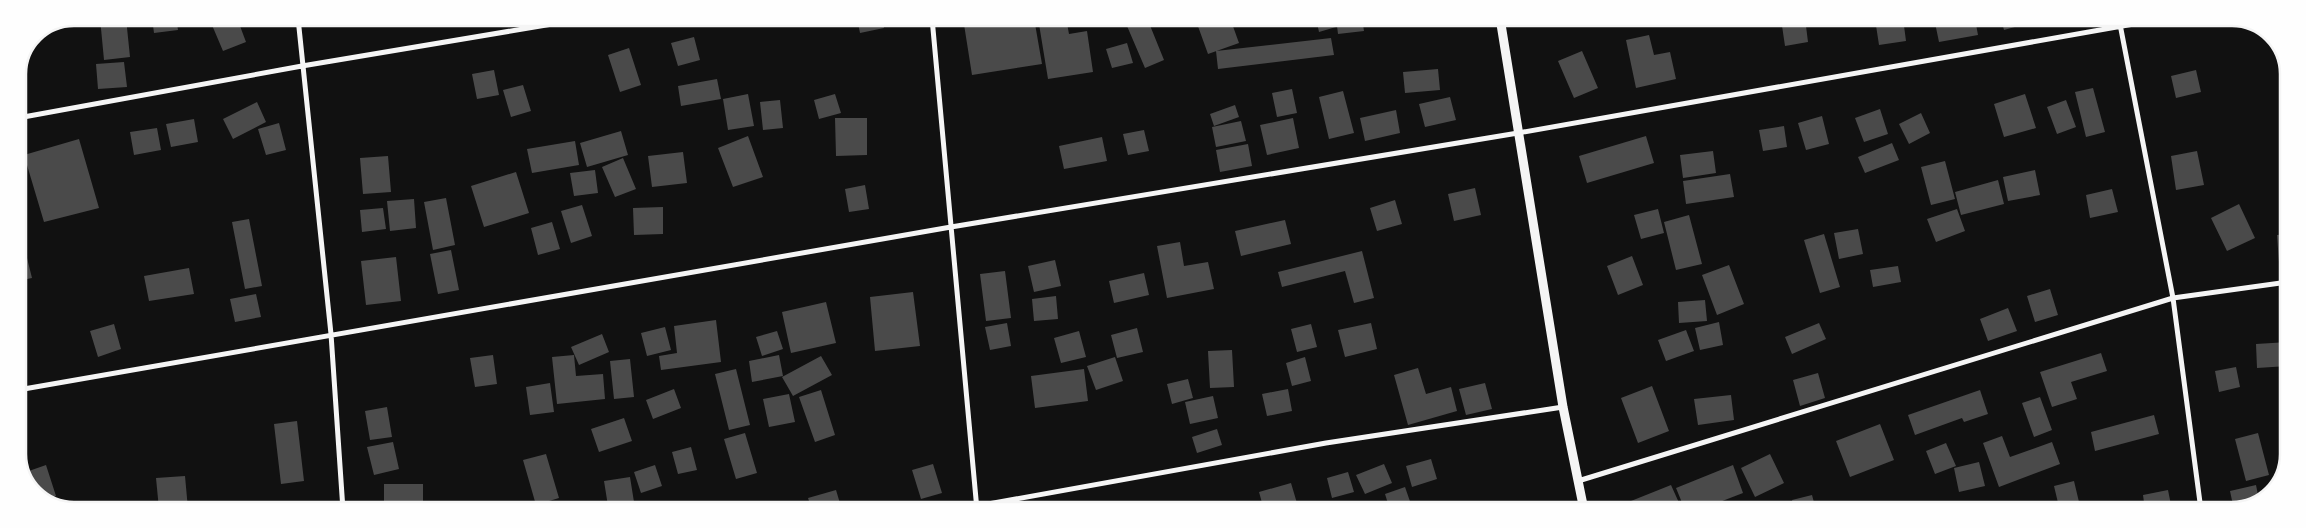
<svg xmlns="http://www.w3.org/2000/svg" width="2306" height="528" viewBox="0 0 2306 528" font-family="Spectral,serif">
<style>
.building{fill:#4a4a4a}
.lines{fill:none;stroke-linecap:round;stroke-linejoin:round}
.minor{stroke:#f5f5f5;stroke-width:5}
.tertiary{stroke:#f5f5f5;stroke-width:9}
.rim{fill:none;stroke:#f5f5f5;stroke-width:2.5}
</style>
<rect width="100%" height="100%" fill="#111"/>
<path class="building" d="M100,18H126L130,57L104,60Z
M152,18H176L178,30L154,33Z
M209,18H237L246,42L223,51Z
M857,18H882L884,28L860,33Z
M963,18H1034L1042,64L972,75Z
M1038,18H1066L1069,34L1087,31L1093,72L1048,79Z
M1128,18H1147L1164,60L1145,68L1124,19Z
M1195,18H1230L1239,43L1208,54Z
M1316,18H1334L1336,27L1319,32Z
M1336,18H1362L1364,31L1338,34Z
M1805,18L1808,42L1785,46L1781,19Z
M1903,18L1906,41L1879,45L1875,19Z
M1934,18L1975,19L1978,35L1939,42Z
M2001,19H2027L2029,23L2004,30Z
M2039,19H2052L2040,23Z
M1649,35L1654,55L1670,52L1676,79L1636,88L1626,40Z
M694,37L700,60L678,66L671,43Z
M1331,38L1334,55L1218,69L1216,51Z
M1127,43L1133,63L1112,68L1106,49Z
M629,48L641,85L620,92L608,55Z
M1582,51L1598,88L1574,98L1558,61Z
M124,62L127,87L98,89L96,64Z
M22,63L24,71L18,73L19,70Z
M1438,69L1440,90L1405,93L1403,72Z
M494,70L499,95L477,99L472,74Z
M2196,70L2201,92L2176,98L2171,76Z
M717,79L721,99L681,106L678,86Z
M523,85L531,111L511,117L503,90Z
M2093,88L2105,132L2086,137L2075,92Z
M1292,89L1297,113L1277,117L1272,93Z
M1343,91L1354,133L1329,139L1319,97Z
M748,94L754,126L728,130L723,99Z
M835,94L841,113L819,119L814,100Z
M2025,94L2036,128L2004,137L1994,104Z
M1450,97L1456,120L1425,127L1419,104Z
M780,100L783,128L763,130L760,102Z
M2066,100L2076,127L2057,134L2047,107Z
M257,102L266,122L233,139L223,119Z
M1235,105L1239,117L1214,126L1210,114Z
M1880,109L1888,134L1864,142L1855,118Z
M1396,110L1400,133L1365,141L1360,118Z
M1921,113L1930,133L1909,144L1899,124Z
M1822,116L1829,144L1806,150L1798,123Z
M835,118H867V155L836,156Z
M1293,118L1299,148L1267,155L1260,125Z
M194,119L198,142L171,147L166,124Z
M1241,121L1246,141L1216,147L1212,127Z
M279,123L286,150L266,155L258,129Z
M1784,126L1787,147L1763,151L1759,130Z
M157,128L161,150L134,155L130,132Z
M1144,130L1149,151L1128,155L1123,134Z
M621,131L628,155L587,167L580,143Z
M748,136L763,177L733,187L718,148Z
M1646,136L1654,163L1587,183L1579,156Z
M1102,137L1107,161L1064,169L1059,146Z
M79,139L99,208L44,222L24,155Z
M575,141L579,165L532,173L527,149Z
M1892,143L1899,160L1865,173L1858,157Z
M1248,144L1252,166L1220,172L1216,150Z
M1713,151L1716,173L1683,178L1680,155Z
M2197,151L2204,185L2176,190L2171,156Z
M683,152L687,183L652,187L648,156Z
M388,156L391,192L363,194L360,158Z
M623,158L636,189L615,197L602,167Z
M1945,161L1955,199L1931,205L1921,167Z
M595,170L598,193L574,196L570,173Z
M2035,170L2040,195L2008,201L2003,177Z
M516,172L529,213L484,227L471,186Z
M1730,174L1734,197L1686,204L1683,181Z
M1998,180L2004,204L1961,215L1955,192Z
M865,185L869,209L849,212L845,189Z
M1475,188L1481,215L1454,221L1448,194Z
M2112,189L2118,212L2090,218L2086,195Z
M446,198L455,245L433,250L424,202Z
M414,199L416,228L390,231L387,201Z
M1395,200L1402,224L1377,231L1370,208Z
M2239,204L2255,238L2227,251L2211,218Z
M582,205L592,236L571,243L561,211Z
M663,207V234L634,235L633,208Z
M383,208L386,229L362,232L360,210Z
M1658,209L1664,233L1641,239L1634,215Z
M1957,209L1965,231L1936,242L1927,219Z
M1689,215L1702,264L1676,270L1664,222Z
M249,219L262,286L245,289L232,222Z
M1285,220L1291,244L1241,256L1235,231Z
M552,222L560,249L538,255L531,228Z
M1858,229L1863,254L1839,259L1834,233Z
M1824,234L1840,287L1820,293L1804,240Z
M2288,234V261L2279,262L2277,235Z
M1180,242L1184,266L1208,262L1214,289L1167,298L1157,246Z
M451,250L459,290L438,294L430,254Z
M1362,251L1374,298L1354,303L1345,271L1282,287L1278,272Z
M1632,256L1643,285L1618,295L1607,266Z
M396,257L401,301L366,305L361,261Z
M27,258L32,278L18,281V260Z
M1055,260L1061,286L1034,292L1028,266Z
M1729,265L1744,304L1717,315L1702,275Z
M1898,266L1901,282L1873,287L1870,270Z
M189,268L194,294L149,301L144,276Z
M1005,271L1011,318L986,321L980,274Z
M1144,273L1149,295L1114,303L1109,281Z
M2050,289L2058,315L2035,322L2027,296Z
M913,292L920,346L875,351L870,297Z
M256,294L261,317L235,322L230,299Z
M1056,296L1058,319L1034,321L1032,299Z
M1705,300L1707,321L1679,323L1678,302Z
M826,302L836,343L791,353L782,312Z
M2008,308L2017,331L1988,341L1980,319Z
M716,320L721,362L661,370L659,356L677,353L674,326Z
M1719,322L1723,345L1700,350L1695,328Z
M1007,323L1011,346L990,350L985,327Z
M1371,323L1377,349L1345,357L1338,330Z
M1819,323L1826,339L1792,354L1785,337Z
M114,324L121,349L98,357L90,331Z
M1311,324L1317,347L1297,352L1291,329Z
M665,327L671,350L647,356L641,333Z
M1137,328L1143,352L1117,358L1111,335Z
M1686,330L1694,351L1666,361L1658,340Z
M777,331L783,349L762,356L756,337Z
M1079,331L1086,357L1061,363L1054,338Z
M602,334L609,352L579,365L571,347Z
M2288,342V366L2257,368L2256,344Z
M1232,350L1234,387L1210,388L1208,351Z
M2101,353L2107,371L2071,382L2077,399L2052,407L2040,372Z
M493,355L497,384L475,387L470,358Z
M574,355L576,376L603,374L605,399L557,404L552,357Z
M779,355L783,376L752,382L749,361Z
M821,356L832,375L793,396L782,377Z
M1115,357L1123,381L1096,390L1087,366Z
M1305,357L1311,381L1292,386L1286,363Z
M630,359L634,397L614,399L610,361Z
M2236,367L2240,387L2219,392L2215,371Z
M1418,368L1426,394L1451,387L1457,411L1408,425L1394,375Z
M736,369L750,425L729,430L715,374Z
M1084,369L1088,401L1035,408L1031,376Z
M1818,373L1825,398L1800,406L1793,380Z
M1188,379L1193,398L1172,404L1167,384Z
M550,383L554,412L530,415L526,387Z
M1485,383L1492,409L1466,415L1459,389Z
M1652,386L1669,431L1638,443L1621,398Z
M674,389L681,408L653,419L646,400Z
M1288,389L1292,411L1267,416L1262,394Z
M821,390L835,435L815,442L799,397Z
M1980,390L1988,414L1964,422L1962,418L1915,435L1908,415Z
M789,394L795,422L769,427L763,399Z
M1731,395L1734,420L1698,425L1694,399Z
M1213,396L1218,418L1190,424L1185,402Z
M2040,397L2052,430L2034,437L2022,403Z
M387,407L392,437L370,440L365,411Z
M2154,415L2159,434L2095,451L2091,432Z
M624,418L632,441L599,452L591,429Z
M297,421L304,481L281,484L274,424Z
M1880,424L1894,460L1850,477L1836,441Z
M1217,429L1222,445L1197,453L1192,437Z
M745,433L757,473L736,479L724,439Z
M2258,433L2269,475L2246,481L2235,439Z
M2002,436L2010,457L2052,442L2060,464L1999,487L1983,443Z
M393,442L399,469L374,475L367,447Z
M1946,443L1956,466L1935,474L1926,451Z
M691,447L697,470L678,474L672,452Z
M546,454L559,498L536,505L523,460Z
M1770,454L1784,483L1755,497L1741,468Z
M1431,459L1437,479L1412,487L1406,466Z
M1979,462L1985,486L1959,492L1954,468Z
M933,464L942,493L921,499L912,470Z
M1384,464L1392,483L1365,494L1356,475Z
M46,465L56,496L45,499L33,492L26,472Z
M655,465L662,486L641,493L634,472Z
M1733,465L1743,493L1699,510H1685L1676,488Z
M1348,472L1354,492L1332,498L1327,478Z
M185,476L188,509H159L156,478Z
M630,477L634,502L608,506L604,481Z
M2074,481L2079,502L2059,507L2054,486Z
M1291,483L1299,510H1264L1259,492Z
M384,484H423V501H384Z
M1671,485L1680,505L1668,510H1624L1621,505Z
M2256,485L2259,500L2234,510L2230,491Z
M1405,487L1413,510H1390L1385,494Z
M836,490L842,510H812L808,498Z
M2168,490L2172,510H2145L2143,495Z
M1812,495L1816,510H1795L1792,500Z
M684,504L687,510H669Z
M1230,506L1231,510H1219V509Z
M1522,506V510H1495V509Z"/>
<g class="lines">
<path class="minor" d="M298,18L331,334L343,510
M932,18L977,510
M2119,19L2173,298L2201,510
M18,118L302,66L588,18
M18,390L951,227L1518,133L2162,19
M1578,481L2173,298L2288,282
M955,510L1326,443L1563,407"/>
<path class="tertiary" d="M1500,18L1563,407L1584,510"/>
</g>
<path d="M0 0H2306V528H0ZM74 26H2232A48 48 0 0 1 2280 74V454A48 48 0 0 1 2232 502H74A48 48 0 0 1 26 454V74A48 48 0 0 1 74 26Z" fill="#fefefe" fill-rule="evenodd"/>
<path class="rim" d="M74 26H2232A48 48 0 0 1 2280 74V454A48 48 0 0 1 2232 502H74A48 48 0 0 1 26 454V74A48 48 0 0 1 74 26Z"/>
</svg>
